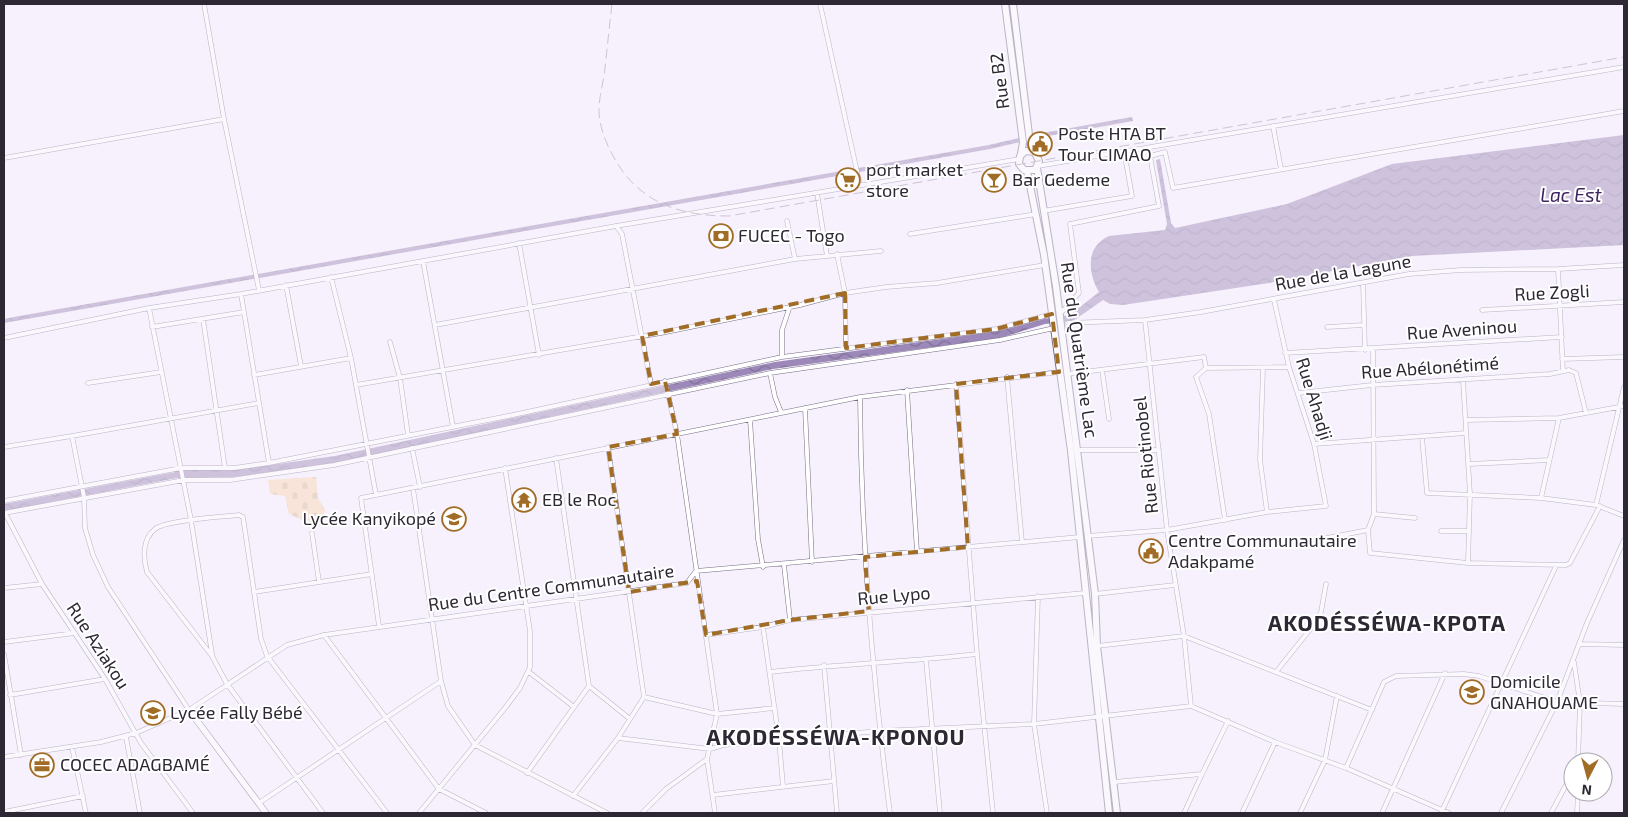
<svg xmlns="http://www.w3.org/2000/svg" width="1628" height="817" viewBox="0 0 1628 817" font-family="'Exo 2',sans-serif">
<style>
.cemetery{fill:url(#cemetery-stones)}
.water{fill:url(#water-waves)}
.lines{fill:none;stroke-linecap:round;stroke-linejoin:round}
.street-casing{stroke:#766c85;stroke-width:5}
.secondary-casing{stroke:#766c85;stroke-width:7}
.primary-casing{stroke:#766c85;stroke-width:8}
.street{stroke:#fff;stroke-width:4}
.secondary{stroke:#fff;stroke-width:5.5}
.primary{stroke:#fff;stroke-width:6}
.rail{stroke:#97929d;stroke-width:1;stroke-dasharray:10 5;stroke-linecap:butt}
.marked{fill:none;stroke:#a16c25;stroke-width:4;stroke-dasharray:10 6;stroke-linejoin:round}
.labels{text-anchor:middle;stroke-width:4;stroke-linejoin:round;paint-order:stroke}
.street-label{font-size:18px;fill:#2d2833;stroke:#fff}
.poi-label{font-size:18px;fill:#2d2833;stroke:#fff;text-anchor:start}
.water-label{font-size:19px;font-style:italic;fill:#40245f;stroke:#fff}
.district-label{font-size:22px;font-weight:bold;letter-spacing:1px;fill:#2d2833;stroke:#fff}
</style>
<defs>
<pattern id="cemetery-stones" width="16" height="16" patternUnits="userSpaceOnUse" patternTransform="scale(1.25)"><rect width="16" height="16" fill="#fbd6ad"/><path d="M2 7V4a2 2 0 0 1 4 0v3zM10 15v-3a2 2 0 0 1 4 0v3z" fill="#d7b895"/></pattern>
<pattern id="water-waves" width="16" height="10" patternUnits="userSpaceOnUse" patternTransform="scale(1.25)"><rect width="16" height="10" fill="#9d89b9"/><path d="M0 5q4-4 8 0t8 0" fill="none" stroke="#807097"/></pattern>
</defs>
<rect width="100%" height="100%" fill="#f6f1fc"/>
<path class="cemetery" d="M316,477L318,498L325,510L321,525L311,524L289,514L285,496L270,494L268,480Z"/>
<path class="water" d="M1132,117L1133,121L1037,138L990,149L4,323V319L14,317L989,145L1037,134Z
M1624,135V245L1412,256L1269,283L1123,305L1110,304L1103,300L1073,321L1045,324L1000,338L773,369L340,462L234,477L177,478L4,511V504L186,470H234L335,456L775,362L999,331L1044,319L1070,315L1099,292C1088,273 1085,247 1109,236L1165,230L1167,224L1156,160L1160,159L1171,223L1175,228L1287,204L1392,164Z"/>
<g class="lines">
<g class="street-casing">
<path id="street" d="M204,4L224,119L259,290
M820,4L860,185
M1273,126L1281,169
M4,158L224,119
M1038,166L1624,67
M817,193L827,256
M1043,211L1132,196L1124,151
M787,221L795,259
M616,226L622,234L651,384
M910,234L1036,214
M519,243L539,355
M837,254L845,293L846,348
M423,261L453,427
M1558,269L1563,371
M331,277L351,358L376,495
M1363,283L1365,350
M286,285L301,366
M241,294L269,463
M149,308L191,520L212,654
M1482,310L1624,302
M1059,315L1079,293L1070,224L1159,206L1150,156L1165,152L1173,188L1624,111
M203,319L225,468
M1145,320L1167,530L1184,636L1191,706
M1068,323L1145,320L1201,312L1409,274L1461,270L1558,269L1624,265
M435,325L795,259L881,251
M152,327L244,312
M1327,327L1364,325
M4,338L149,308L241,294L616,226L1019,159
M390,342L400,378L408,435
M1373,349L1374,514L1368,530L1370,553L1468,563L1566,565L1570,563L1600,506
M1285,353L1562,337
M782,357V330L790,306
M1562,359L1624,357
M1206,368L1289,367
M1263,368L1260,460L1267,512
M1102,370L1109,419
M770,373L775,397L781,412
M1067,374L1204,357L1206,368L1196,377L1209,414L1225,520
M254,375L351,358
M1007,377L1022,542
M1463,380L1470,494L1468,563
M665,381L677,434L717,714L707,759L715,813
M88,383L161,372
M956,384L977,654L993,813
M356,385L661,333L800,305L845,293L886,287L937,283L1045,265
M907,390L917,552
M1299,393L1372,385L1550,374L1569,370L1576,373L1586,413
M860,397C861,537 872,675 890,813
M805,408L812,562
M750,420L758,539L763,567
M1466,420L1559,418L1624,406
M1422,437L1427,493L1541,498L1596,505L1624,516
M1314,444L1466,433
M4,447L72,436
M412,448L420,487
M1077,450H1159
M1469,464L1549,460
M413,488L441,681L448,706L475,745L607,813
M1541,498L1559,418
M4,501L181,468H234L269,463L513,415L782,357L996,329L1052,314
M1596,505L1624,387
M4,513L184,480H230L334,465L770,373L1000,340L1054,328
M5,513L42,584L105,679L141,743L193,813
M1374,514L1415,518
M1441,531H1469
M312,533L319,582
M1087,536L1167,530L1267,512L1326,506L1314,444L1289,367L1274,300
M1327,538L1368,530
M784,565L790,620
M4,588L42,584
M254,592L372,574
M1095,594L1175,585
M1038,596L1034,724L1047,813
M379,626L361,498L860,397L1059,372
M763,627L779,740L783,786
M324,635L439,789L486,813
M706,635L763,627L790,620L1085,593
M4,642L75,633
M1580,644L1624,645
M1097,646L1184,636L1372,710
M4,654L21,755
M926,660L940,813
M1574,662L1580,703L1578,762
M824,665L837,813
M529,672L574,707
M770,672C839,664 908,662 977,654
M1276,672L1316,622L1321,612L1326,584
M589,686L630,719
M10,695L105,679
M644,697L717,714L775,708
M189,710L108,587L93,555L85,528L84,497L72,436L259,403
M126,737L140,813
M618,738L710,749L724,745L879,731L1034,724L1191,706L1275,742L1346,768L1449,813
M72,747L86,813
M4,757L101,742L136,733L189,710L287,645L324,635L687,583L696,571L1080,537
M1346,768L1384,682L1396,676L1464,674L1479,676L1557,702L1624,704
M527,773L589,686L556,458
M1114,782L1202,774L1228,721
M713,795L834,781
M573,796L618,738L644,697L608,447
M259,803L441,681
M4,812L83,796
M323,813L227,684L212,656L147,572C143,558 142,539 155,529C166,520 222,517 239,515L243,517L261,639L267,656L387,813
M419,813L505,708L520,688L530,667V631L505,468
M642,813L666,789L707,759
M1184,813L1202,774
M1242,813L1275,742
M1300,813L1325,760L1337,696
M1382,813L1445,673
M1441,813L1556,566
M1501,813L1557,702L1587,623L1624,540
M1551,813L1573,772
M1577,813L1578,792"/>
</g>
<g class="secondary-casing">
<path id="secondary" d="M189,710L266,813"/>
</g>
<g class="primary-casing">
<path id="primary" d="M1005,4L1023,142L1021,154
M1013,4L1030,143L1039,161L1035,170H1024L1019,164L1020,156L1026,151L1034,152
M1037,168L1056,286L1077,450L1095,594L1097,646L1117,813
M1027,171L1044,255L1071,451L1109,813"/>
</g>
<use href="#street" class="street"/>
<use href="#secondary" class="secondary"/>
<use href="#primary" class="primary"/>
<path class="rail" d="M612,4C609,28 607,52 604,76C602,87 599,99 599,110C599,125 605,141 612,154C637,202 678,216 729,216L1624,57"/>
</g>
<path d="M0 0H1628V817H0ZM845,293L846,348L996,329L1052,314L1059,372L956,384L968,547L865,557L869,611L790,620L706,635L697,581L629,592L608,447L677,434L665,381L651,384L642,336Z" fill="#f6f1fc" fill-opacity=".55" fill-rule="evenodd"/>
<path class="marked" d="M845,293L846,348L996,329L1052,314L1059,372L956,384L968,547L865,557L869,611L790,620L706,635L697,581L629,592L608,447L677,434L665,381L651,384L642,336Z"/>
<defs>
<g id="civic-ring" transform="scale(1.25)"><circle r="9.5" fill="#fff" stroke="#a16c25" stroke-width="1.5"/><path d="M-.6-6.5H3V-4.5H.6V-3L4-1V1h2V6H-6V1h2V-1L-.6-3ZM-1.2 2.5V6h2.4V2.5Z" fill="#a16c25"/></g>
<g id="supermarket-ring" transform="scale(1.25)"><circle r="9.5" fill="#fff" stroke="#a16c25" stroke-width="1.5"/><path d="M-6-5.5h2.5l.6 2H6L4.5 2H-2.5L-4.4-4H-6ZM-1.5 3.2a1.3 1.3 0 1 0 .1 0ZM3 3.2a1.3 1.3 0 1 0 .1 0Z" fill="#a16c25"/></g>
<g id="bar-ring" transform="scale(1.25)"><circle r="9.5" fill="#fff" stroke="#a16c25" stroke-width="1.5"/><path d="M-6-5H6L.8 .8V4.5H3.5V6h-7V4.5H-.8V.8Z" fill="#a16c25"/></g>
<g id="bank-ring" transform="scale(1.25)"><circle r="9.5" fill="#fff" stroke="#a16c25" stroke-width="1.5"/><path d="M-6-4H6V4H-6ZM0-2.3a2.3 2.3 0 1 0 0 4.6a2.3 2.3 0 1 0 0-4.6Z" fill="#a16c25"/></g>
<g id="temple-ring" transform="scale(1.25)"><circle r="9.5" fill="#fff" stroke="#a16c25" stroke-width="1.5"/><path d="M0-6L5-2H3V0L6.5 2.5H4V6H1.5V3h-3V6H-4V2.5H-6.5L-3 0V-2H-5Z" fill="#a16c25"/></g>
<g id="school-ring" transform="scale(1.25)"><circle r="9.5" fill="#fff" stroke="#a16c25" stroke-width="1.5"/><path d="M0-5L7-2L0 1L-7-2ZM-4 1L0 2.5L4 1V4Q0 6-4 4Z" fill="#a16c25"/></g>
<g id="office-ring" transform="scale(1.25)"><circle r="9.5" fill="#fff" stroke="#a16c25" stroke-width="1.5"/><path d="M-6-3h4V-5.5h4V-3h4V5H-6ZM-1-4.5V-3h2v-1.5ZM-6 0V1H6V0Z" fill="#a16c25"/></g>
</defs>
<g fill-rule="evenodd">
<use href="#civic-ring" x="1040" y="144"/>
<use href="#supermarket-ring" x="848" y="180"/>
<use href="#bar-ring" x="994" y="180"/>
<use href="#bank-ring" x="721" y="236"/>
<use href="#temple-ring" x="524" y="500"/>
<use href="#school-ring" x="454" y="519"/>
<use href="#civic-ring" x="1151" y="551"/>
<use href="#school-ring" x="1472" y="692"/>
<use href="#school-ring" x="153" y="713"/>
<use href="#office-ring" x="42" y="765"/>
</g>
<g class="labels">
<g class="street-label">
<text transform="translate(1000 81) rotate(-97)" y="6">Rue B2</text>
<text transform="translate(1343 273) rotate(-10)" y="6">Rue de la Lagune</text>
<text transform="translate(1552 293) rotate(-3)" y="6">Rue Zogli</text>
<text transform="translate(1462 330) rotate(-4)" y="6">Rue Aveninou</text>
<text transform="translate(1079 350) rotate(82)" y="6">Rue du Quatrième Lac</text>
<text transform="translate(1430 368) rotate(-4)" y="6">Rue Abélonétimé</text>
<text transform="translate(1314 399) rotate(73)" y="6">Rue Ahadji</text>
<text transform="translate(1146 455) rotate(-96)" y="6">Rue Riotinobel</text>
<text transform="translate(551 588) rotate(-8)" y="6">Rue du Centre Communautaire</text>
<text transform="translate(894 596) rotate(-5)" y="6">Rue Lypo</text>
<text transform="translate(98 646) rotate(57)" y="6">Rue Aziakou</text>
</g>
<g class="poi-label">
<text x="1058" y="140">Poste HTA BT<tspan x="1058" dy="21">Tour CIMAO</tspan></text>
<text x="866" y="176">port market<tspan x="866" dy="21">store</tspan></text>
<text x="1012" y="186">Bar Gedeme</text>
<text x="738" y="242">FUCEC - Togo</text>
<text x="542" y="506">EB le Roc</text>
<text x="436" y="525" text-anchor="end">Lycée Kanyikopé</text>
<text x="1168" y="547">Centre Communautaire<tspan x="1168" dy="21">Adakpamé</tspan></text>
<text x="1490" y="688">Domicile<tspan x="1490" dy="21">GNAHOUAME</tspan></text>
<text x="170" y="719">Lycée Fally Bébé</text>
<text x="60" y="771">COCEC ADAGBAMÉ</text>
</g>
<g class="water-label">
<text x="1571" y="202">Lac Est</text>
</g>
<g class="district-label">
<text x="1387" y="631">AKODÉSSÉWA-KPOTA</text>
<text x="836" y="745">AKODÉSSÉWA-KPONOU</text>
</g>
</g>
<rect width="1628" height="817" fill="none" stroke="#2d2833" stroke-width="10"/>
<g transform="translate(1588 777) rotate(186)"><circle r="24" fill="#ffffff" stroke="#aba9ad"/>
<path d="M0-4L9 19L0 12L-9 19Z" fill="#a16c25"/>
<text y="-8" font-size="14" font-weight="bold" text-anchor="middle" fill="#2d2833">N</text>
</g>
</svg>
